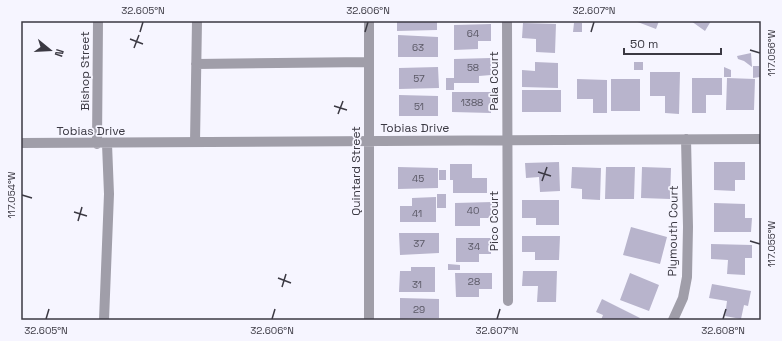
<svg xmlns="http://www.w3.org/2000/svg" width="782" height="341" viewBox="0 0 782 341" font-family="'Space Grotesk',sans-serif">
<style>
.building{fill:#b8b4cc}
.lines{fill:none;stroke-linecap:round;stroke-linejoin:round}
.minor{stroke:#a09ea9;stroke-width:10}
.ticks{fill:none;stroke:#3b3943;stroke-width:1.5}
.labels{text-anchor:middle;stroke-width:3.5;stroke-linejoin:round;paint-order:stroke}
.number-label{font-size:10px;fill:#5a5865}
.street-label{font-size:12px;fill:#3b3943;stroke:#f6f5ff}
.neatline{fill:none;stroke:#3b3943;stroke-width:1.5}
.ticks-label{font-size:10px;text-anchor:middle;fill:#3b3943}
</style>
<rect width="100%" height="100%" fill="#f6f5ff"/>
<path class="building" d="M397,21H437V30L397,31Z
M635,21H659L656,29Z
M691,21H711L705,31Z
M523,23L556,24L555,53L536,52V39L522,38Z
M574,23H582V32H573Z
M491,24V41H478V49L454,50V25Z
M398,35L438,37V57H398Z
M751,53L752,67L744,61L738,59L737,56Z
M491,58V75L479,76V83H454V90H446V78H454V59Z
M535,62L558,63V88L522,87V70L535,71Z
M634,62H643V70H634Z
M753,66H759L760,77L753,78Z
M438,67L439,88L399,89V68Z
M724,67L731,70V77H724Z
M650,72H680L679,114L665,113V96H650Z
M692,78H722V95H706V113H692Z
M727,78L755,79L754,110H726Z
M577,79L607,80V113H593V99H577Z
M611,79H640V111H611Z
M522,90H561V112H522Z
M452,92H491V113L452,112Z
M399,95L438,96V116H399Z
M559,162L560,191L540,192L539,177L526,178L525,163Z
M714,162H745V180H735V191L714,190Z
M450,164H472V178H487V193H453V180H450Z
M398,167L438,168V188L398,189Z
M572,167L601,168L600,200L582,199V189L571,188Z
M606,167H635L634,199H605Z
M642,167L671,168L670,199L641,198Z
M439,170H446V180H439Z
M437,194H446V208H437Z
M436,197V222H400V206H412V198Z
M522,200H559V225H536V218H522Z
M492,202V218H480V226H455V203Z
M714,203L745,204V218H752L751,232H714Z
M631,227L667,237L660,264L623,255Z
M399,233H439V253L400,255Z
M522,236H560L559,260H535V252H522Z
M456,238H491V254H479V262H456Z
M711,244L752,245V258H745V275L727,274L728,260L711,259Z
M448,264L460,265V270H448Z
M411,267H435V292H399L400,271H411Z
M523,271H557L556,302H537L538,286H522Z
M455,273H492V289H479V297H456Z
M630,273L659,285L649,311L620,300Z
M712,284L751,291L748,306L744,305L741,319L725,316L727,301L709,298Z
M400,298L439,299V318L400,319Z
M602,299L640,318L639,320H601L603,315L596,312Z"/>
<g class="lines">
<path class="minor" d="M507,21L508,301
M196,64L369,62
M195,142L197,21
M21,143L761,139
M97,144L98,21
M104,320L109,194L107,144
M369,320V21
M673,320L683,298L687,277L688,227L686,139"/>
</g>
<path class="ticks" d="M140,32L143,22M365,32L368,22M591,32L594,22M130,39L143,44M134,48L139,35M750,50L760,53M334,106L347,110M338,114L343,101M538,172L551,176M542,181L547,167M22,195L32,198M74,212L87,216M78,221L82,207M750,241L760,244M278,278L291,283M282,287L286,274M46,319L49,309M272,319L275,309M497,319L500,309M723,319L726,309"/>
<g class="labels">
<g class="number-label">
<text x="473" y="37">64</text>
<text x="418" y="51">63</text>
<text x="473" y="71">58</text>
<text x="419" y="82">57</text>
<text x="472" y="106">1388</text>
<text x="419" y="110">51</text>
<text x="418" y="182">45</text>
<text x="473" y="214">40</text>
<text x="417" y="217">41</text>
<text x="419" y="247">37</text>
<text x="474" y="250">34</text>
<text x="474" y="285">28</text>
<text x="417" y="288">31</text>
<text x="419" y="313">29</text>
</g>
<g class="street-label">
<text transform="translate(85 71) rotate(-90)" y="4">Bishop Street</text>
<text transform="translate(494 81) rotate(-90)" y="4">Pala Court</text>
<text x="415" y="132">Tobias Drive</text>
<text x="91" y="135">Tobias Drive</text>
<text transform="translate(356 171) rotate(-90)" y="4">Quintard Street</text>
<text transform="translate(494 221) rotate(-90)" y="4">Pico Court</text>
<text transform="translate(673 231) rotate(-89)" y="4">Plymouth Court</text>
</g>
</g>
<rect width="782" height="341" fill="none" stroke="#f6f5ff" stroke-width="44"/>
<g transform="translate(50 50) rotate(108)" stroke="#f6f5ff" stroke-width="3" paint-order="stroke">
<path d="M0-3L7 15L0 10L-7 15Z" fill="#3b3943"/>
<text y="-6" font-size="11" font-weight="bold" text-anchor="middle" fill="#3b3943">N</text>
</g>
<path d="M624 48v6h97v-6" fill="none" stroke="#3b3943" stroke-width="2"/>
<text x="630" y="48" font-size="12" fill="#3b3943" stroke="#f6f5ff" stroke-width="3" paint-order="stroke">50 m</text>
<rect x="22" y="22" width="738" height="297" class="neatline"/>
<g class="ticks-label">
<text x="143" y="14">32.605°N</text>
<text x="368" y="14">32.606°N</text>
<text x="594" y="14">32.607°N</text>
<text transform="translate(771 53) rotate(-90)" y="4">117.056°W</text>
<text transform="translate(11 195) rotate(-90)" y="4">117.054°W</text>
<text transform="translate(771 244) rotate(-90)" y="4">117.055°W</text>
<text x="46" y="334">32.605°N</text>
<text x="272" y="334">32.606°N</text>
<text x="497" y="334">32.607°N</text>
<text x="723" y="334">32.608°N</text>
</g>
</svg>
